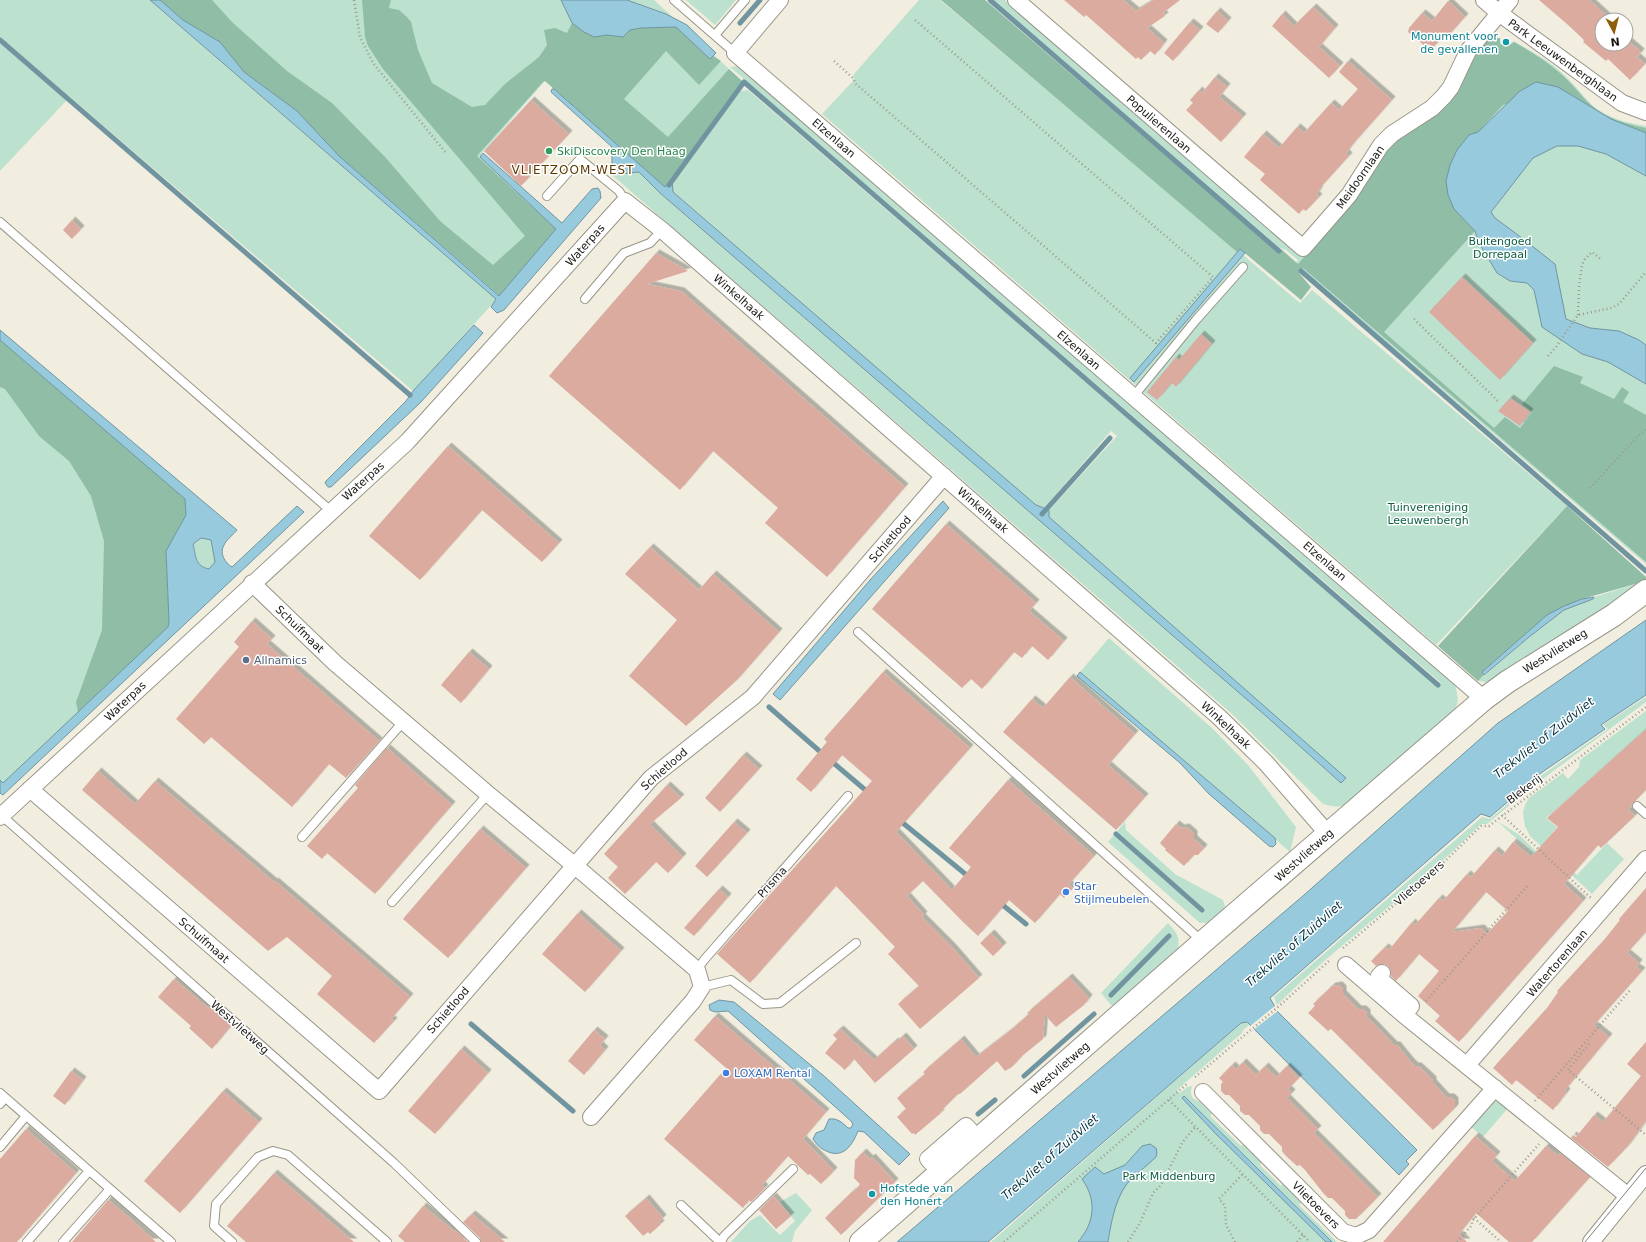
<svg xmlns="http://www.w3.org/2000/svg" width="1646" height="1242" viewBox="0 0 1646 1242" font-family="'DejaVu Sans',sans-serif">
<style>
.green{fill:#bde1cf}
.forest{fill:#8fbda6}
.water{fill:#97cadd;stroke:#7195a0;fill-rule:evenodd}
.pier{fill:#f1eedf}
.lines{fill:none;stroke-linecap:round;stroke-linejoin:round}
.stream{stroke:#7195a0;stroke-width:5}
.building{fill:#dbaba0;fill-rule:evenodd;filter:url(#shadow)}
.lane-casing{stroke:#989588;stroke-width:10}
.street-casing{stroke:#989588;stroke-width:18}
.secondary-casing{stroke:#989588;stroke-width:24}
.path{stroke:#9c9a8f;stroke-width:2.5;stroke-dasharray:1 3;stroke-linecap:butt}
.lane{stroke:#fff;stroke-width:8}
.street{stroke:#fff;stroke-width:16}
.secondary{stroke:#fff;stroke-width:22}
.tram{stroke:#807e74;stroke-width:1}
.culture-dot{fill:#0f9aa8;stroke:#fff;stroke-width:1.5}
.leisure-dot{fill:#2e9e5b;stroke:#fff;stroke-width:1.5}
.service-dot{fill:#5c6f8a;stroke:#fff;stroke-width:1.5}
.shop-dot{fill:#3f7fe0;stroke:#fff;stroke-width:1.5}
.labels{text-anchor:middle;stroke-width:3;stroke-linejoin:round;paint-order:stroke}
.culture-label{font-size:11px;fill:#0d838f;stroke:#fff;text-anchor:end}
.street-label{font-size:11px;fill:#191813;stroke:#fff}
.leisure-label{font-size:11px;fill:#27864d;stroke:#fff;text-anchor:start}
.park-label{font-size:11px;fill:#0e6043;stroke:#fff}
.service-label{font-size:11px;fill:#4e5e75;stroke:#fff;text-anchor:start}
.shop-label{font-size:11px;fill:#366cbe;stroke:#fff;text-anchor:start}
.neighbourhood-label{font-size:12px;letter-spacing:1px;fill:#5b3901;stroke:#fff}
.water-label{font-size:12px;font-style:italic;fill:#053543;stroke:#fff}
</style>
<defs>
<filter id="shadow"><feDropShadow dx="3.5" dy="-3.5" stdDeviation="0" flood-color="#0004"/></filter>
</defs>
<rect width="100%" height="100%" fill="#f1eedf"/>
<path class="green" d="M0,0H150L380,199L153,0H654L742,81L665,187L545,81L481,154L568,231L496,300L413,391L0,37Z
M686,0H736L715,25Z
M919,0H940L1300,303L1312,290L1567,506L1436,645L822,114L853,81L854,74Z
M993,0H1005L1302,257L1357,194L1388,145L1423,122L1484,39L1500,38L1501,44C1507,46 1509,45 1514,41C1530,51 1549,60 1562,73C1573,83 1582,95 1592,105C1607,118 1627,123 1646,126V564L1295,264L1298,260L1286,250L1280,248Z
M1,43L68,99L0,171V45Z
M739,66L1455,685C1459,699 1459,705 1451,718L1353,802C1341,807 1336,808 1323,804L1232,714L612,175L639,172L660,193L1266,716L1341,783L1345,778L1049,517V510L1117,436L1111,431L1044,508L1036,506L673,192L672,184L740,91L748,90L1438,687L1441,683L730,67Z
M0,335L225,527L212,591L0,789Z
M1646,581L1498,679L1486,682L1478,681L1529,637L1564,610L1593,599L1594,597Z
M1109,638L1212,728L1248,765L1296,827L1290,852L1080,672Z
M1646,697V702L1524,793L1487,824H1481C1417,889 1341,941 1277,1005L1274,997L1482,817L1490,819L1542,775L1608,729L1603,725Z
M1646,711V729L1546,818L1557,827L1543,844L1577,875L1607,843L1624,859L1592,894L1530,836L1525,826L1523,813L1525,805L1529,798L1563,773L1568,779L1579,767L1580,760Z
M1497,821L1518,834L1538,853L1536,856Z
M1125,822L1126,830L1175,874L1223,900L1225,906L1224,912L1213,922L1200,923L1108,842Z
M1168,923C1177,933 1180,936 1178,950L1116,1006L1111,1005L1101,993Z
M1246,1022L1249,1025L1243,1030L1242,1033L1177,1090L1180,1093L1187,1087L1192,1086C1188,1102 1198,1099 1207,1104C1209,1106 1212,1110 1214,1112L1210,1116L1241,1146L1245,1143L1263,1161L1260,1165L1281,1186L1284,1182L1303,1201L1299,1205L1337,1242H1332L1184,1096L1328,1242H991L1241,1023Z
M1492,1101L1502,1102L1508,1108L1483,1137L1469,1125Z
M796,1193L812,1210L795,1231L792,1242H731L750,1221L760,1215L780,1235L795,1221L780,1202Z"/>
<path class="forest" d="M160,0H212L233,23L287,71L332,103L386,158L440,221L493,265L525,236L383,69L368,46L365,37L362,0H391L389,8L399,10L407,17L411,22L418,50L432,83L472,107L485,105L505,84L539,57L547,45L544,30L555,28L567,33L572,23L594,37L607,35L623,37L630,30L641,28L676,27L710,58L713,56L721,61L699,85L666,51L624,99L668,137L729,69L742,81L665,187L545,81L543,82L477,156L556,229L500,296L339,156L297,111L244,72L220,42L183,20Z
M941,0H985L1278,252L1281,249L1298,264L1359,194L1389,146L1423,123L1453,98L1473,57L1484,40L1500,38V44C1506,46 1509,46 1514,42C1530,51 1546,61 1560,73C1572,83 1581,96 1592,106C1607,119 1627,124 1646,128V133L1611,119L1558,87L1503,105L1478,132L1469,135L1454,209L1475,231L1384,332L1494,428L1505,417L1520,428L1532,412L1522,404L1554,366L1583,377L1580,383L1614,399L1622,387L1629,392L1623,402L1646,415V562L1303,268L1299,273L1311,287L1301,300L1240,249L1237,252Z
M0,340L185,499L186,515L166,551L169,621L168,627L78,712L76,702L102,630L104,541L91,496L69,461L39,436L5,389L0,387Z
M1567,506L1646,577V581L1582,599L1547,615L1482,672L1484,675L1478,681L1438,646Z"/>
<path class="water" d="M150,0H160L183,20L220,42L244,72L297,111L339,156L499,296L556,229L480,157L483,153L562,223L592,189L598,188L600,191L601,198L504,310L497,313L491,307L496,299Z
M561,0H627L666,14L687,25L716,53L710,59L676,27L641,28L630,30L623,37L607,35L594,37L584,32L572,23Z
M1536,82L1558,87L1611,119L1646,133V176L1606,154L1578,146H1557L1533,158L1491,212L1495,218L1522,238L1555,264L1566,319L1590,328L1619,331L1639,340L1646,345V384L1608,362L1582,354L1542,327L1534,290L1527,283L1510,281L1497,273L1479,243L1475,231L1454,209L1448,195L1446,181L1450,165L1457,150L1469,135L1478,132L1520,91Z
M552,89H554L665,187L672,180L673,192L1036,505L1049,510V517L1346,778L1341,783L1266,716L660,193L639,172L612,175V147L551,92Z
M1240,249L1245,253L1134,382L1130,378Z
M474,325L483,333L421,402L331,487H328L325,483L326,481L406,401L413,391Z
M0,330L237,530C234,534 226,540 224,545C219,553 225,563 232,567L297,506L304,512L3,795L0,793V780L3,783L168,627L169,621L166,551L186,515L185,499L0,340ZM201,538L211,540L215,562L209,569C195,566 196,557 193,544Z
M943,501L949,508L780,700L773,694L870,580Z
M1594,597L1593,599L1564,610L1529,637L1484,675L1482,672L1547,615L1564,606L1582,599Z
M1646,620V695L1601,725L1605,729L1541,773L1490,817L1481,814L1270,998L1278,1012L1417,1150L1406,1161L1409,1164L1399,1175L1247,1022L1241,1023L988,1242H897L1304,895L1498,723Z
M1080,672L1275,838L1276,844L1273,847L1269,846L1209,794L1180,763L1077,676Z
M719,1000L734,1002L824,1076L910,1154L899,1165L864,1132L858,1131C851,1149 840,1161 821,1148C817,1145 816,1143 813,1139L816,1133L824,1130L829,1119C837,1118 842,1122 848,1128H851L853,1124L851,1121L728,1011L715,1012L710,1010L709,1005Z
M1184,1096L1332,1242H1326L1215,1133L1182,1098Z
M1150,1144L1156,1148L1157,1153L1156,1157C1147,1166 1134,1175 1126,1185C1115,1201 1111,1223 1108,1242H1078C1095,1222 1097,1200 1082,1179L1095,1167L1104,1174L1125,1165L1142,1146Z"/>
<path class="pier" d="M1276,1005L1279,1010L1252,1031L1249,1027Z"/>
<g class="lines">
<path class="stream" d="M990,0L1279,251
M740,23L760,0
M0,40L410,395
M669,185L744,82L1438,685
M1301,271L1646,571
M1042,514L1110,438
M769,707L824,755
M830,760L870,794
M898,819L969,877
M1116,834L1202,910
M999,902L1026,924
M1111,995L1169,936
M471,1024L573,1111
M1024,1076L1094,1014
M978,1114L995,1100"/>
</g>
<path class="building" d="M1064,0H1123L1136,11L1154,0H1180L1163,13L1165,16L1147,28L1164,43L1155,55L1150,51L1141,60L1138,57L1136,59L1086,15L1084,17Z
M1539,0H1589L1611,20H1602V44H1626V39L1641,52L1637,57L1645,64L1630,80L1608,59L1606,61L1583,42L1584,41L1583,39L1567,24Z
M1448,1L1465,17L1448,36L1445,33L1433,48L1429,44L1426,47L1408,32L1409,28L1422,13L1432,21Z
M1313,7L1335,28L1319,47L1340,66L1329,78L1272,26L1282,14L1294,26Z
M1217,11L1228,21L1218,33L1206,24Z
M1190,22L1200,30L1173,61L1164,53Z
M1348,61L1392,100L1353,144L1346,153L1349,156L1319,189H1320L1316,195L1319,197L1306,211L1303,209L1299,214L1260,180L1265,174L1244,157L1263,134L1279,148L1297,127L1304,133L1331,103L1339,110L1358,89L1339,72Z
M1215,77L1227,87L1219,97L1243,117L1221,142L1186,110L1193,103L1190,100L1199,90L1202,93Z
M531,100L569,134L521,186L484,151Z
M72,220L81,229L72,239L63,230Z
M656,253L688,271L647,284L681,291L905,487L827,577L765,523L778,508L713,451L680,490L549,376Z
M1462,277L1533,343L1500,380L1429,312Z
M1201,334L1212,344L1176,387L1172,383L1157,400L1147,392L1176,357L1179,360Z
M1510,398L1530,412L1520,426L1498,411Z
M448,446L559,543L542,562L482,510L420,580L369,536Z
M946,524L1036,603L1029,611L1064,641L1048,660L1032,646L1022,658L1014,652L982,689L971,679L962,688L872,609Z
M650,547L699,590L713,574L779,632L737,680L686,726L629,676L677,620L625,574Z
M252,621L272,639L267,644L379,741L346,778L329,764L292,807L211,737L204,744L176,719L239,647L234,642Z
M469,652L489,669L461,703L441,685Z
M883,672L970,748L896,832L952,890L971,867L949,848L1008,780L1094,856L1069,884L1073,888L1064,898L1060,894L1035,923L1009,900L978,936L963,922L923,881L907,896L924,915L922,917L952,947L979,978L920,1029L898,1004L919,986L888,954L895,947L836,886L750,983L717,954L872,781L842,755L811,792L796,779L827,742L824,739Z
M1070,677L1135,734L1108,765L1145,797L1116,830L1003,732L1032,699L1043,708Z
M1646,729V790L1633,803L1628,810L1635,816L1601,848L1598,845L1564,884L1583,901L1459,1042L1435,1021L1440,1016L1418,996L1439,971L1419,954L1396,981L1391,976V971L1388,966L1384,964L1376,966L1371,961L1385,947L1389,950L1412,922L1415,925L1439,898L1443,901L1467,874L1471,877L1495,850L1502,856L1513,842L1531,857L1558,827L1547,818ZM1486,892L1508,911L1487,934L1481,928L1452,932Z
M387,748L452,805L375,894L327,853L322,859L307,846L358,788L355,785Z
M743,755L759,769L720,812L705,798Z
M98,771L135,804L155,781L274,882L275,881L316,916L410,997L391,1019L394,1021L374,1043L317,994L332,976L287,937L268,951L82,790Z
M667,785L681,798L650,824L683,857L668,873L656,862L625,894L608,878L618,867L604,854Z
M734,822L747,833L707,877L695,866Z
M1176,824L1181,828L1186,827L1194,834V839L1204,848L1198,855H1194L1184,866L1165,850L1166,849L1160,843Z
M480,829L526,868L448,958L403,919Z
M1646,888V932L1627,953L1639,963L1636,967L1642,971L1594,1025L1609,1037L1565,1090L1567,1092L1553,1110L1516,1080L1512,1085L1493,1068L1547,1008L1558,992L1557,991L1604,940L1620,920L1619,919Z
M719,889L728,897L694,936L684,928Z
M578,913L621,951L585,992L542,954Z
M991,933L1003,946L993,956L980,943Z
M1069,977L1089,998L1084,1005L1056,1027L1045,1015L1043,1039L1022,1056L1012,1067L1005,1071L997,1061L960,1094H958L940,1112L941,1113L915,1135L914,1133L912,1134L897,1117L906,1109L897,1098L925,1074L923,1072L961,1039L976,1057L1011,1030L1029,1014L1027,1013Z
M174,979L207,1007L208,1006L231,1026L212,1049L189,1028L191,1026L158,997Z
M1339,985L1343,989V994L1358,1009H1363L1367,1013V1017L1394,1045H1397L1410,1061L1415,1066H1418L1429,1076L1433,1080V1083L1446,1097H1451L1455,1101V1108L1433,1130L1331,1029L1328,1031L1308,1013L1315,1006L1313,1004L1332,986Z
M715,1016L826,1112L803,1139L834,1171L821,1184L810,1174L808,1175L788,1156L762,1185L765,1188L751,1202L749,1200L743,1208L664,1139L726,1068L694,1040Z
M840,1029L874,1060L895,1041L896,1042L903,1036L914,1049L875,1083L854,1059L845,1070L825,1053L837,1039L840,1042L833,1035Z
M594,1030L605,1039L600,1045L605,1050L584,1075L568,1061Z
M1646,1042V1121L1628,1146L1608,1167L1571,1138L1573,1135L1576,1137L1594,1115L1603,1122L1641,1076L1627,1064Z
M461,1049L488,1073L435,1134L408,1111Z
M1243,1062L1256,1075L1265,1066L1276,1077L1287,1066L1299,1078L1288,1089L1292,1093L1287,1098L1318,1129L1314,1133L1378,1197L1356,1219H1349L1345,1215V1211L1332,1198H1328L1324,1194L1305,1170L1300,1165L1297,1166L1285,1155L1282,1151V1147L1269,1134H1264L1260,1130V1126L1249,1115H1245L1240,1111V1106L1229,1095H1225L1221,1091V1084L1223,1082L1219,1078L1232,1065L1236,1069Z
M71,1071L83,1080L65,1105L53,1096Z
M223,1091L259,1122L180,1213L144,1181Z
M26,1129L76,1173L17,1242H0V1159Z
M1475,1136L1497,1155L1492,1161L1515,1181L1546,1146L1558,1156L1560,1153L1590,1177L1532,1242H1509L1476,1213L1459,1234L1467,1242H1383Z
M863,1152L870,1159L872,1157L895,1182L841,1235L825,1218L853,1191L854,1192L860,1184L854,1178L855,1160Z
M274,1173L333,1224L354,1242H246L227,1226Z
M773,1196L791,1216L776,1229L759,1210Z
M646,1198L663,1218L659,1222L661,1224L650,1234L648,1232L643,1236L625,1216Z
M108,1200L125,1214L156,1242H72Z
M423,1206L454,1231L455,1230L468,1242H405L398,1236Z
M472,1214L505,1242H481L480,1238L463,1222Z"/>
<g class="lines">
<g class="lane-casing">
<path id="lane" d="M674,0L735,53
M715,35L745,0
M547,196L580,159L619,191L625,201
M0,222L331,511
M585,299L624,253L650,243L662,230
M1133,397L1196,320L1243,267
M858,632L1203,942
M1637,806L1646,814
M1,815L394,1163L476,1242
M302,837L403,722
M392,902L488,794
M697,970L704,960L848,796
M702,987L731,980L763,1004L780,1003L856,943
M0,1093L171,1242
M0,1104L5,1098
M0,1147L26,1116
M681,1205L720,1242
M27,1242L89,1171
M63,1242L110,1189
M232,1242L214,1226L216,1204L258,1157L273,1151L288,1155L387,1242
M721,1242L724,1236L793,1169"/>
</g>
<g class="street-casing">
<path id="street" d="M780,0L735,53L1484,699
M1016,0L1303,248L1349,195L1381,145L1392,134L1432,108L1444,96L1451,87L1468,51L1510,0
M1484,0L1499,13L1622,103L1646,112
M252,583L335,663L488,794L574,865L697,970L702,987L693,1001L591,1117
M30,789L379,1091L651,778L753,697L944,476
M0,817L407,442L625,201L662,230L1219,717L1266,763L1328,834
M1346,965L1404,1015L1628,1196
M1382,973L1379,976L1382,981L1411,1006L1404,1015
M1467,1065L1646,859
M1203,1092L1343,1232L1356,1236L1369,1230L1495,1088
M940,1172L928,1159L966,1126L978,1139
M1591,1242L1646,1174"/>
</g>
<g class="secondary-casing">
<path id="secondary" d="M861,1242L1203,942L1484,699L1507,682L1614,615L1646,591"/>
</g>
<path class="path" d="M354,0L360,37L373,63L446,153
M834,61L853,78L856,84L1156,343L1213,277L914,19
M1578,315L1579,286L1582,265L1585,259L1592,252L1602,260
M1414,319L1499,402
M1548,356L1556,347L1578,315L1611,308L1619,304L1646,272
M1590,488L1638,436L1646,430
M1502,815L1591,898
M1343,948L1440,866L1481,826H1489L1646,707
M1426,1001L1529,884
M1589,1044L1568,1070L1646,1135
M1195,1077L1278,1007L1330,960
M1169,1100L1310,1242
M1535,1101L1631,989
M1474,1218L1501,1242
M1004,1242L1188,1083
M1128,1242L1140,1223L1153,1193L1161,1185L1182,1143L1195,1127
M1235,1242L1226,1225L1225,1206L1219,1199L1242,1175
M1297,1242L1303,1235
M1457,1242L1472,1225V1221L1539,1144"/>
<use href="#lane" class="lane"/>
<use href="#street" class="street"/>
<use href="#secondary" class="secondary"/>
<path class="tram" d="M1585,1242L1646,1168"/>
</g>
<g class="culture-dot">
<circle cx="1506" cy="42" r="4"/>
<circle cx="872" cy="1194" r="4"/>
</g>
<circle class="leisure-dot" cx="549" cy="151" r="4"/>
<circle class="service-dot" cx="246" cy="660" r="4"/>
<g class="shop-dot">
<circle cx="1066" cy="892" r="4"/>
<circle cx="726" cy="1073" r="4"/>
</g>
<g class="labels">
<g class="culture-label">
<text x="1498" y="40">Monument voor<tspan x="1498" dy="13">de gevallenen</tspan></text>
<text x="880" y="1192" text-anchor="start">Hofstede van<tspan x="880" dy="13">den Honert</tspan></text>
</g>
<g class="street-label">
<text transform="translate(1563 60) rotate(36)" y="4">Park Leeuwenberghlaan</text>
<text transform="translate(1159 124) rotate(41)" y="4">Populierenlaan</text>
<text transform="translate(834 138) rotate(41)" y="4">Elzenlaan</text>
<text transform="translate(1360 177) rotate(-55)" y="4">Meidoornlaan</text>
<text transform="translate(585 245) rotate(-48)" y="4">Waterpas</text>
<text transform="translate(739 297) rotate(41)" y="4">Winkelhaak</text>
<text transform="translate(1079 350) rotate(41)" y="4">Elzenlaan</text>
<text transform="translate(363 481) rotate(-42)" y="4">Waterpas</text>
<text transform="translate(983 510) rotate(41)" y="4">Winkelhaak</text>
<text transform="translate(890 539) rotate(-49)" y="4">Schietlood</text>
<text transform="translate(1325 561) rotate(41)" y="4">Elzenlaan</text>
<text transform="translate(300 629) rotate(44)" y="4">Schuifmaat</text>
<text transform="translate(1555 651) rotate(-32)" y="4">Westvlietweg</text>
<text transform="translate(125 701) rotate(-43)" y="4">Waterpas</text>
<text transform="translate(1226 725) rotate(43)" y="4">Winkelhaak</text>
<text transform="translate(664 769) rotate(-41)" y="4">Schietlood</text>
<text transform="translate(1524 789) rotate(-37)" y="4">Blekerij</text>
<text transform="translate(1304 855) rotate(-41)" y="4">Westvlietweg</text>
<text transform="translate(772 882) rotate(-48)" y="4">Prisma</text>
<text transform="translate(1419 883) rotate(-41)" y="4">Vlietoevers</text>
<text transform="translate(204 940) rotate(41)" y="4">Schuifmaat</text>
<text transform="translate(1557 963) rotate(-49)" y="4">Watertorenlaan</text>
<text transform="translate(448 1010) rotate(-49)" y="4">Schietlood</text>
<text transform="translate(240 1027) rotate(42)" y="4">Westvlietweg</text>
<text transform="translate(1060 1068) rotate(-41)" y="4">Westvlietweg</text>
<text transform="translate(1316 1205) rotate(45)" y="4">Vlietoevers</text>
</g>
<g class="leisure-label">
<text x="557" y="155">SkiDiscovery Den Haag</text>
</g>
<g class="park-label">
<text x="1500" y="245">Buitengoed<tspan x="1500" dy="13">Dorrepaal</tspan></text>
<text x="1428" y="511">Tuinvereniging<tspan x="1428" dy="13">Leeuwenbergh</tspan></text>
<text x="1169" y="1180">Park Middenburg</text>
</g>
<g class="service-label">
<text x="254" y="664">Allnamics</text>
</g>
<g class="shop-label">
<text x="1074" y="890">Star<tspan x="1074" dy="13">Stijlmeubelen</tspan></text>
<text x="734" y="1077">LOXAM Rental</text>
</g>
<g class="neighbourhood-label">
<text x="573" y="174">VLIETZOOM-WEST</text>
</g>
<g class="water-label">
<text transform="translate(1544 738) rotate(-38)" y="4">Trekvliet of Zuidvliet</text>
<text transform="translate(1294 944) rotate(-41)" y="4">Trekvliet of Zuidvliet</text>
<text transform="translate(1050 1157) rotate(-41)" y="4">Trekvliet of Zuidvliet</text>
</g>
</g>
<g transform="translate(1614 32) rotate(173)"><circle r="19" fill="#ffffff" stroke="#a3a3a1"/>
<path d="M0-3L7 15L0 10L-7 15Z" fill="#905d0d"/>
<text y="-6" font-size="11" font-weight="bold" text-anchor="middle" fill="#191813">N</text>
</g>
</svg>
